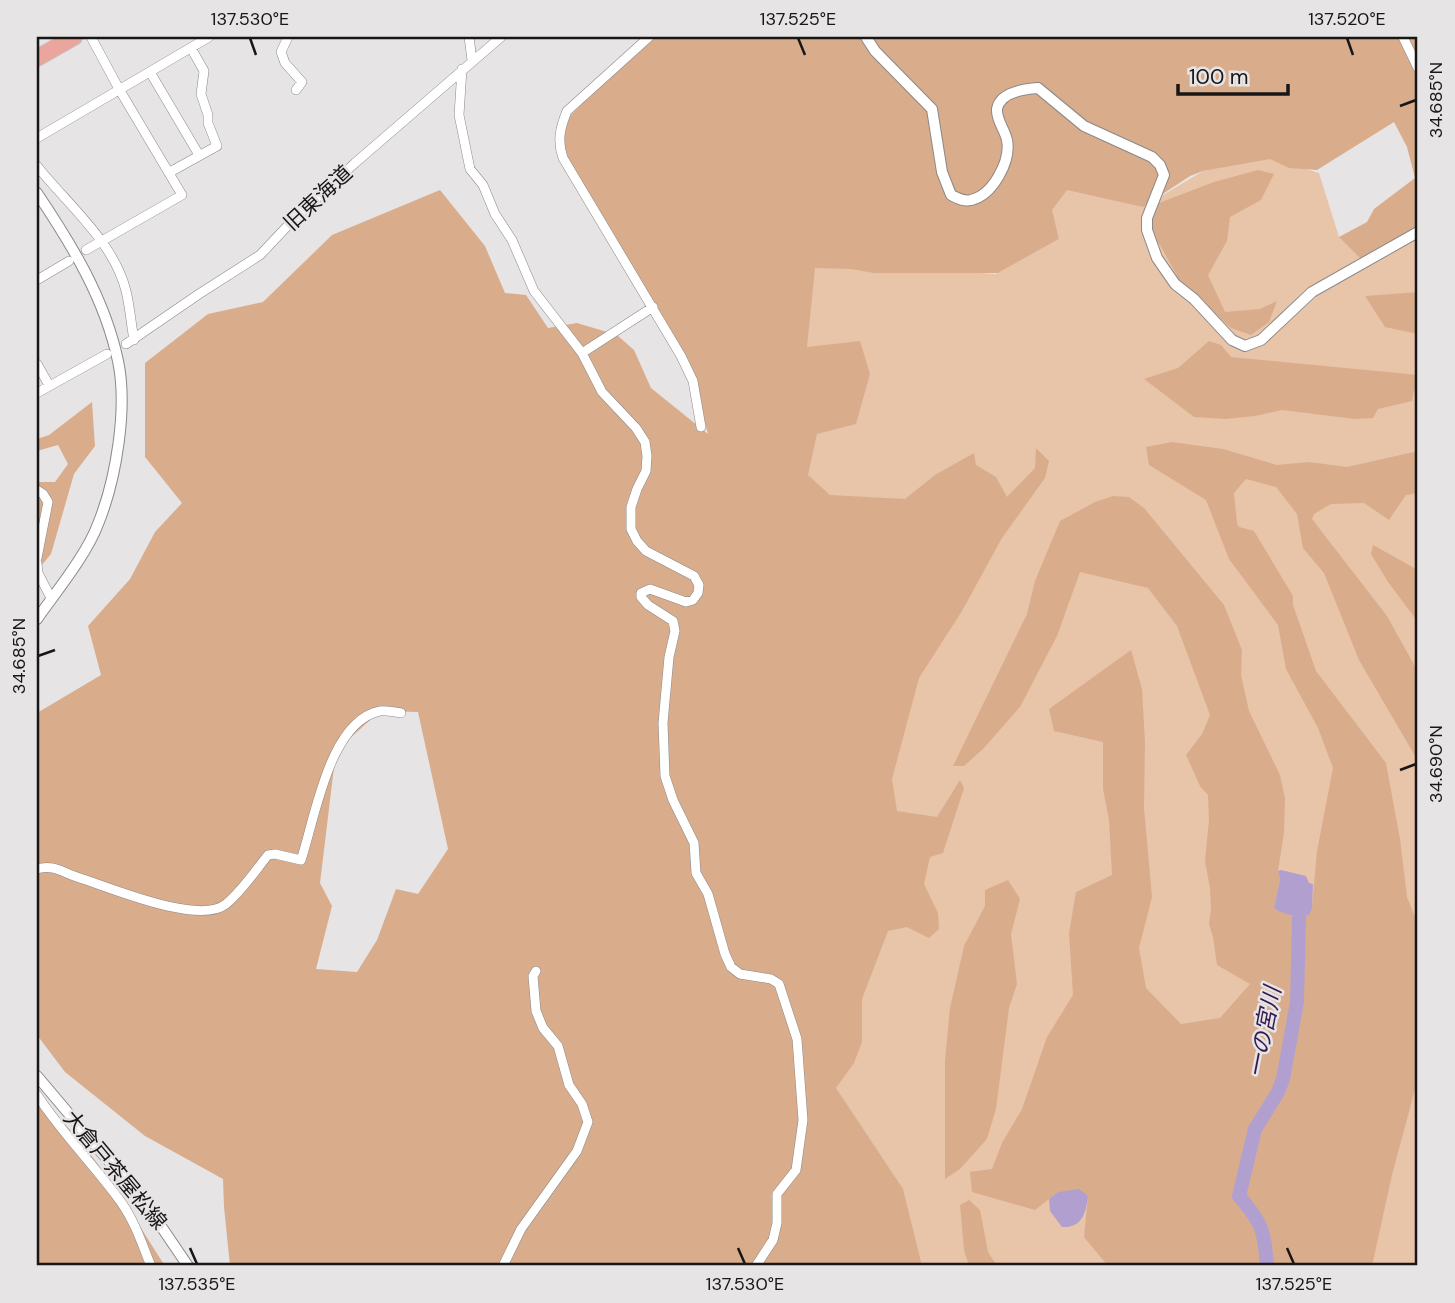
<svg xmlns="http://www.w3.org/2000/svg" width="1455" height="1303" viewBox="0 0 1455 1303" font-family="'DM Sans','Noto Sans JP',sans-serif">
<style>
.green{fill:#e8c4a9}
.forest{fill:#d9ad8b;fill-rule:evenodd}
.water{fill:#b1a0cf}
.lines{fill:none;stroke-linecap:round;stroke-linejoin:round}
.river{stroke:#b1a0cf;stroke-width:14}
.minor-casing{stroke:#8b8888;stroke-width:10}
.tertiary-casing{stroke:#8b8888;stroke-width:12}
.trunk-casing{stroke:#c3c2c3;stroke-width:18}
.minor{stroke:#fff;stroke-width:9}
.tertiary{stroke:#fff;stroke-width:10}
.trunk{stroke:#eaa69c;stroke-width:16}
.ticks{fill:none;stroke:#181617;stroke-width:2.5}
.labels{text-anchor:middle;stroke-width:5;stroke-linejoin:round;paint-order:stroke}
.street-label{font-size:21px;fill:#181617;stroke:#e7e4e5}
.water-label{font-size:23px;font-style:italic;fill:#341a53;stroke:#e7e4e5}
.neatline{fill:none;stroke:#181617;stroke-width:2.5}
.ticks-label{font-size:18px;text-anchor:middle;fill:#181617}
</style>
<rect width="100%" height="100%" fill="#e7e4e5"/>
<path class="green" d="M1270,158L1319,173L1339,237L1384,218L1418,214V1266H891L816,1086L905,499L828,511L771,411L812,261L996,274L1059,239L1051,210L1067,185L1143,207L1203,171Z"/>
<path class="forest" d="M648,37H1418V227L1406,232L1362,260L1339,237L1367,222L1374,209L1415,178L1407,147L1394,122L1317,170L1289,168L1270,159L1203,171L1190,176L1143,207L1067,190L1052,210L1059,239L998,273H874L851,269L815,268L807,347L860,341L870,374L856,424L817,434L808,475L830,495L905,499L935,475L974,453L976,465L996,477L1007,497L1035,468L1036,448L1049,461L1045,478L1002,538L962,611L919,678L892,779L897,811L937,817L960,780L964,788L943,853L930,857L924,884L938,913L939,929L929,938L907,927L888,931L862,999V1042L854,1063L836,1088L903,1189L922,1266H230L224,1207L223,1179L145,1136L65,1072L37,1035V713L101,675L88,626L130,579L155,532L182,503L145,457V363L208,314L263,302L332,235L440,190L485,246L505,293L526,295L548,328L577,323L617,335L634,350L651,388L708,434L693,381L561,153V125ZM380,711L418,712L448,849L418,894L396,889L377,940L357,972L316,969L332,906L320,883L336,751Z
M1258,170L1274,174L1261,200L1230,217L1227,241L1208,275L1225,312L1260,309L1277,301L1269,322L1251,335L1231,328L1181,283L1160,245L1147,230L1151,206L1214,182Z
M1418,292V334L1385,327L1365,296Z
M1209,341L1221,345L1231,357L1418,375V389L1414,391L1412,401L1378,409L1373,418L1355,419L1282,410L1255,416L1226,419L1194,417L1144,379L1178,368Z
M92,402L95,446L74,474L51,554L37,571V482H55L68,464L58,445L37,451V439L49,435Z
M1172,442L1223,449L1277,465L1309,462L1347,467L1418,451V493L1406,495L1389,520L1364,503L1331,504L1314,514L1312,519L1387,616L1418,672V761L1359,660L1324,573L1303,548L1297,514L1276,487L1246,479L1234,493L1237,523L1239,527L1254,531L1293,596V605L1316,671L1386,763L1400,839L1407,897L1418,924V1078L1392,1175L1372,1266H1108L1084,1237L1088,1196L1058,1192L1035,1210L972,1192L970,1172L992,1169L1002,1143L1022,1109L1047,1037L1073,995L1069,933L1076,892L1112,875L1109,820L1103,789V742L1054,731L1049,709L1131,650L1142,689L1145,742L1144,808L1152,897L1139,948L1146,988L1181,1024L1220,1018L1250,984L1217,965L1213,937L1209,924L1211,909L1210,888L1205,861L1209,820L1208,795L1200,786L1186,755L1202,734L1210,715L1177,626L1148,588L1080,572L1057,636L1020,707L983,749L964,766H953L1027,614L1035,581L1060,521L1095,502L1113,496L1129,497L1144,508L1224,605L1242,650L1241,675L1249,711L1280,775L1285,798L1284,833L1278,871L1280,879L1274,908L1296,917L1312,907L1317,851L1333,768L1318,728L1286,669L1278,625L1229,559L1206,500L1149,465L1146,447Z
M1373,545L1418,570V622L1388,582L1371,554Z
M1008,880L1020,899L1011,934L1017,984L1009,1008L996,1109L987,1139L960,1169L945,1179V1061L950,1008L964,946L985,906V890Z
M37,1097C91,1144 127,1206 165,1266H37Z
M969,1200L980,1210L988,1252L997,1266H969L964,1250L960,1205Z"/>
<path class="water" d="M1281,870L1306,876L1309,883L1313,884L1312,908L1309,915C1299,918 1282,914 1274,908L1280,879L1278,871Z
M1079,1189L1088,1196C1086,1213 1082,1228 1062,1227L1050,1211L1049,1199L1058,1192Z"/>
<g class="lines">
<path class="river" d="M1267,1266C1264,1230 1263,1224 1239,1196L1255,1129L1278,1092L1283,1079L1297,1002L1299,917"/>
<g class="minor-casing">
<path id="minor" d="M288,37L281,52L285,63L302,82L296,90
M469,37L472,60
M649,37L567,111C560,128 557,141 563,158L681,356L693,381L701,427
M1403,37L1418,68
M462,69L459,115L470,169L483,185L495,214L512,240L534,291L582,353L602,392L636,428L645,442L647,456L646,471L637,489L631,507V529L637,541L646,551L694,576L699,585L698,593L693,600L686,602L650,589L641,593V597L648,605L673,621L675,631L669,657L663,723L665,776L673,800L694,843L696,873L708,894L725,954L731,967L740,974L771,979L779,984L797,1039L803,1120L796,1170L777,1194V1223L773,1240L756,1266
M150,72L199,155
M37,138L209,37
M37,166C68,205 114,242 126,291C130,307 131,324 134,340
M170,172L217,146L208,123V115L201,94L204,71L191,48
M86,250L182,195L119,89L91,37
M37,280L69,261
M126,344L199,294L260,255L294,219L355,163L501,37
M582,353L653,307
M37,364L49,385
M37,393L107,354
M37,490L43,494L48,502L37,558
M37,563L38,573L51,598
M37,869C53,864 62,872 77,877C109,887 199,926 226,904C242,891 255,871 268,855L275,854L301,860C315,819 329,721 380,711C386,710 395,712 401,713
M37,1095C62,1133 94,1165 121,1202C135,1222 142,1244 151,1266
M503,1266L521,1229L577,1151L588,1122L582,1104L569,1085L558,1046L543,1028L536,1011L533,976L536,971"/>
</g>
<g class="tertiary-casing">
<path id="tertiary" d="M866,37L875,51L932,109L942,172L951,195C957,198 964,202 971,200C993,195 1011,161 1007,140C1005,130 996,120 997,109C1000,92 1024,89 1038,88L1084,126L1152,157L1160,165L1164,175L1147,218V230L1157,258L1175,284L1194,299L1232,340L1245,346L1261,340L1312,292L1418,232
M37,193C72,245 105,299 118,361C128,408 116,480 98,524C87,554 56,592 37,619
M37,1076L150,1210L188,1266"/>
</g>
<g class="trunk-casing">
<path id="trunk" d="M37,58L74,37"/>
</g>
<use href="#minor" class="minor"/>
<use href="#tertiary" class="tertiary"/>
<use href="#trunk" class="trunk"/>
</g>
<path class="ticks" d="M250,38L256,55M798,38L805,55M1347,38L1353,55M1400,106L1416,100M38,656L55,650M1400,770L1416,764M190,1248L197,1264M738,1248L745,1264M1287,1248L1294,1264"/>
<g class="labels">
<g class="street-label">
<text transform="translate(318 198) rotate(-43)" y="7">旧東海道</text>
<text transform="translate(115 1170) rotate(50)" y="7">大倉戸茶屋松線</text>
</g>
<g class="water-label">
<text transform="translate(1264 1032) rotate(-79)" y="8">一の宮川</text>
</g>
</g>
<rect width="1455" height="1303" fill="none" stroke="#e7e4e5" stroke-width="77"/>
<path d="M1178 84v10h110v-10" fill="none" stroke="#181617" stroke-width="3.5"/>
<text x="1189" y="84" font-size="21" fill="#181617" stroke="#e7e4e5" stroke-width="5" paint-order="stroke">100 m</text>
<rect x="38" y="38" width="1378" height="1226" class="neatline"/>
<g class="ticks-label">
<text x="250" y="25">137.530°E</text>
<text x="798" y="25">137.525°E</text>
<text x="1347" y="25">137.520°E</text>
<text transform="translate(1436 100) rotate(-90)" y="6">34.685°N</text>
<text transform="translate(19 656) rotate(-90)" y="6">34.685°N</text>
<text transform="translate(1436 764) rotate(-90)" y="6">34.690°N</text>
<text x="197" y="1290">137.535°E</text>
<text x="745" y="1290">137.530°E</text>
<text x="1294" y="1290">137.525°E</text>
</g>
</svg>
